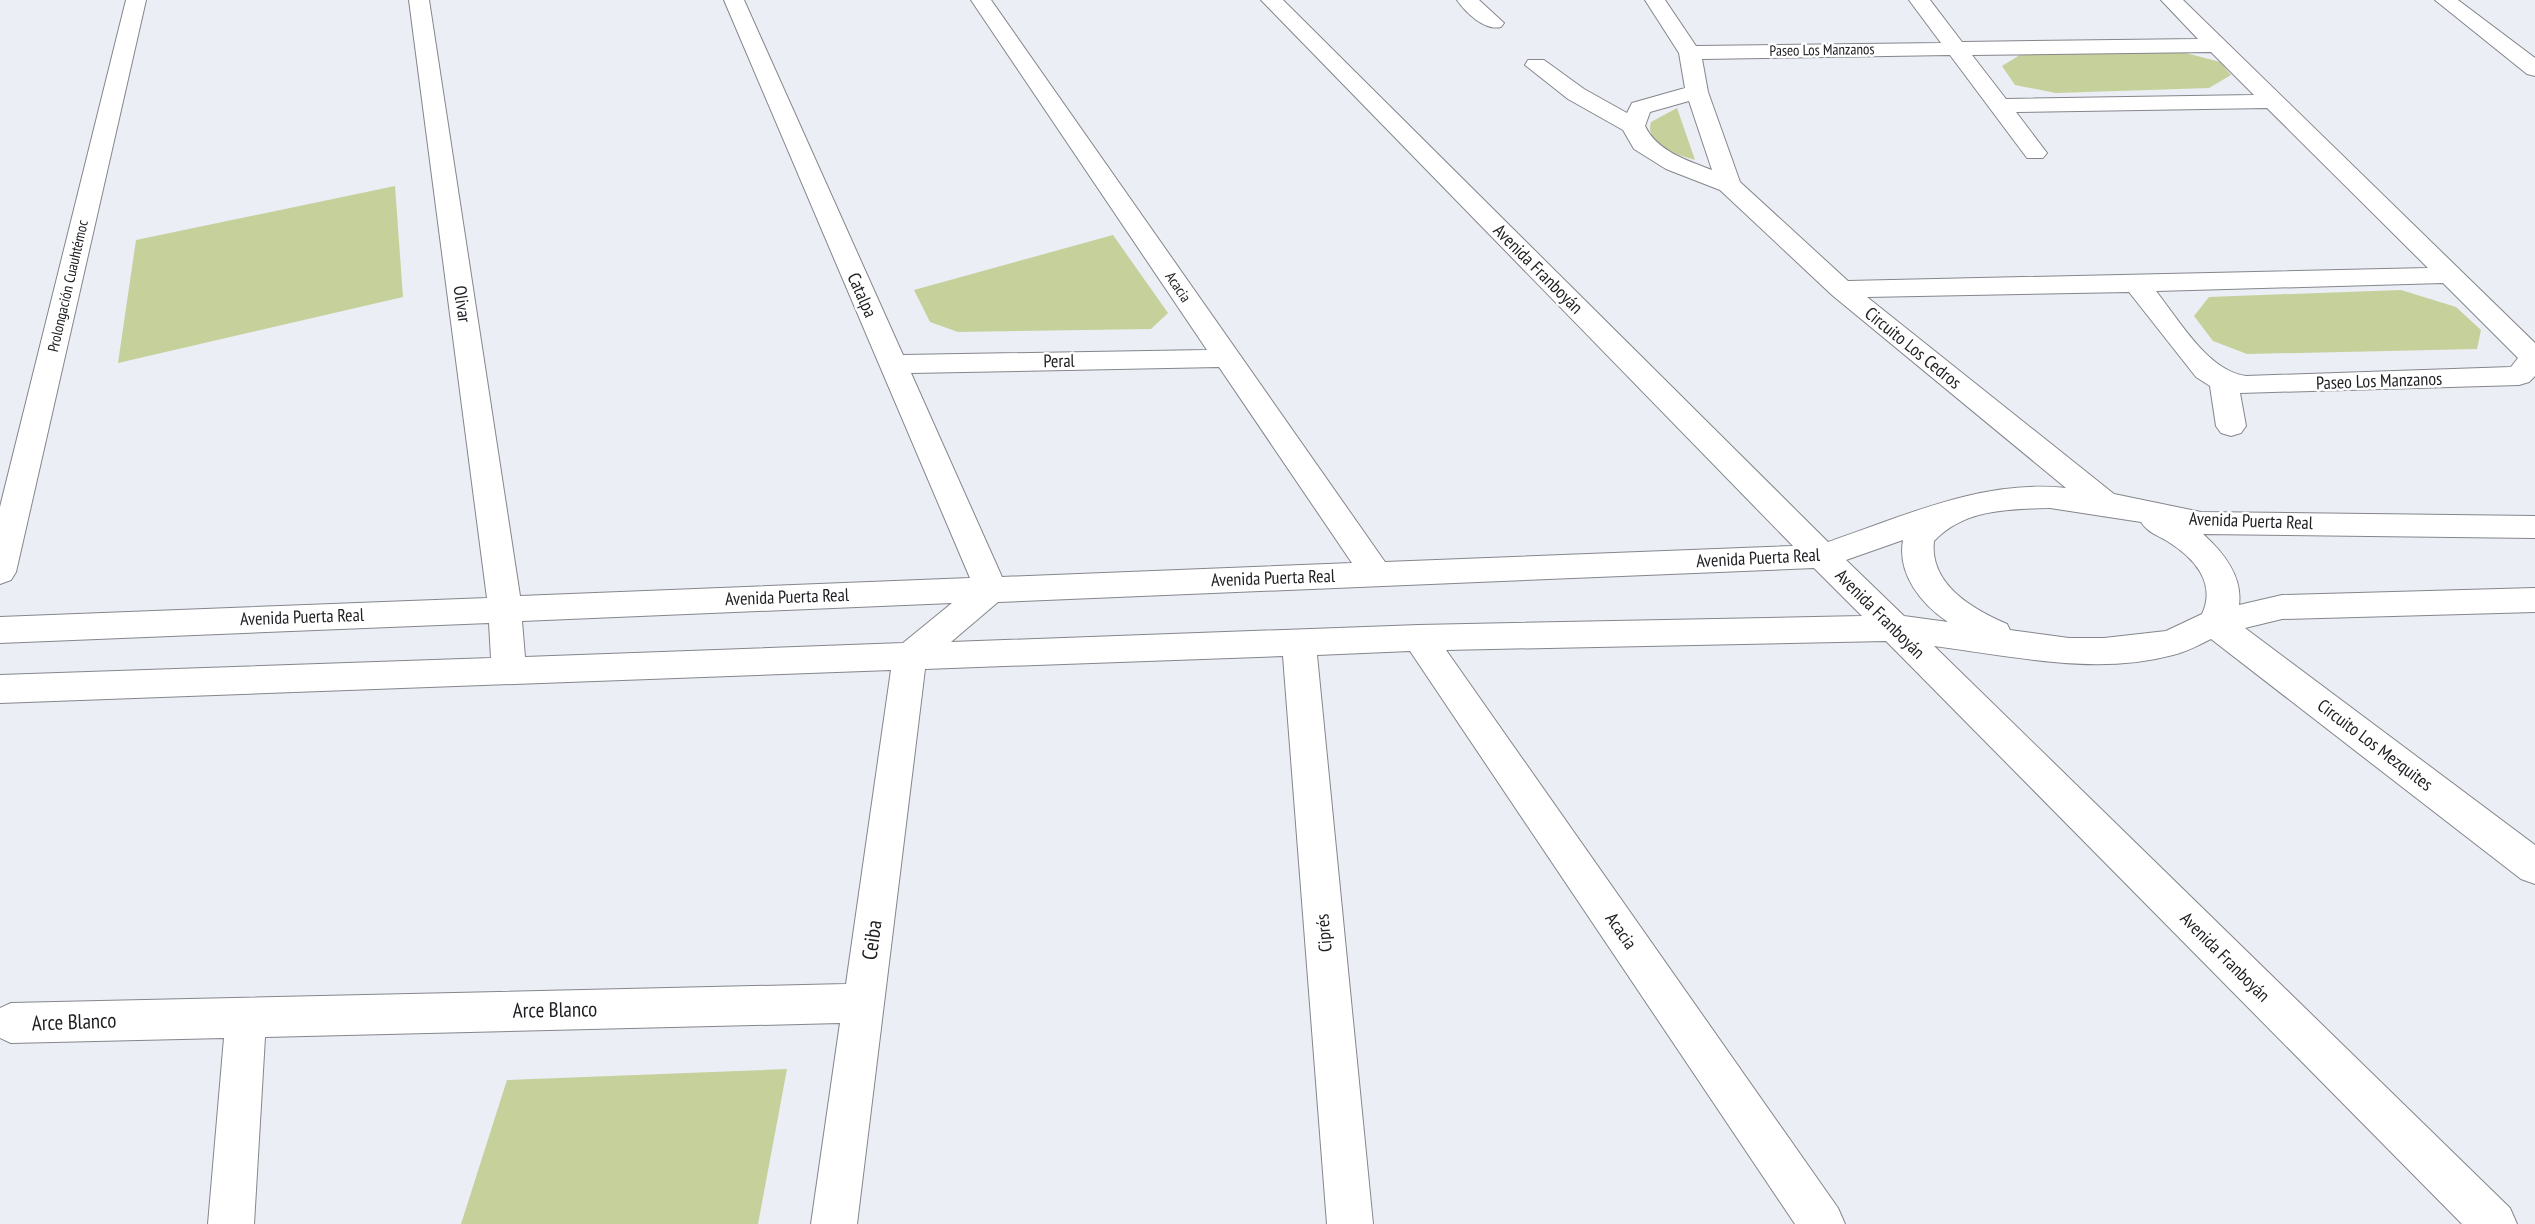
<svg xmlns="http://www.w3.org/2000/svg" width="2535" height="1224" viewBox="0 0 2535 1224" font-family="'PT Sans Narrow',sans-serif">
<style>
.green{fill:#c5d09b}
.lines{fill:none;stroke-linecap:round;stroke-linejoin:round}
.minor-casing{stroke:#84868c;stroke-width:2}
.minor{fill:#fff;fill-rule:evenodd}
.labels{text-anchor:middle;stroke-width:5;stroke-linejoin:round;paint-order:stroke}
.far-street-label{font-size:15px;fill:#202124;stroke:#fff}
.street-label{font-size:18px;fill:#202124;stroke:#fff}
.near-street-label{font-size:21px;fill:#202124;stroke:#fff}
</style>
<rect width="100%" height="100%" fill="#ebeef4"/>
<path class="green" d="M2182,52L2220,62L2231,75L2209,88L2056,93L2015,85L2002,66L2020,55Z
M1677,108L1695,160C1677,155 1644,145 1651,122Z
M395,186L403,297L118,363L136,240Z
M1113,235L1168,313L1151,329L958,332L930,322L914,290Z
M2401,290L2456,307L2481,330L2477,349L2247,354L2213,341L2194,316L2209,297Z
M787,1069L758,1224H461L507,1080Z"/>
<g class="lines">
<g class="minor-casing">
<path id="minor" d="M126,0H146L16,572L11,580L0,584V507Z
M409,0H429L520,596L970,578L724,0H744L903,355L1207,350L971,0H991L1385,562L1793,546L1261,0H1283L1828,542C1904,516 1983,479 2066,488L1832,295L1720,190L1666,169L1634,149L1623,130L1568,99L1525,65L1528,60H1544L1584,89L1627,113L1632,103L1685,88L1679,53L1645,0H1665L1696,46L1941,43L1909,0H1930L1962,42L2198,39L2161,0H2183L2535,343V376L2529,382L2519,385L2240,393L2246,426L2241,433L2231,436L2221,433L2216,426L2210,386L2196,377L2129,292L1867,297L2114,494L2201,512L2535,516V538L2203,534C2223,552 2243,576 2239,605L2282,595L2535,588V612L2282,619L2245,628L2535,845V884L2521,879L2211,639C2199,645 2186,652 2173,655C2095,676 2012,656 1934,646L2510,1208L2517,1224H2462L1886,641L1446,650L1838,1208L1845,1224H1795L1410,651L1317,655L1373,1224H1327L1283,656L925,669L857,1224H811L840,1023L265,1037L254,1224H208L224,1038L11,1043L0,1038V1008L11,1003L846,984L891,670L0,703V675L491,658L489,623L0,643V617L487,598ZM2211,52L2254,95L2006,99L1972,55ZM1950,55L2027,158H2043L2047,153L2016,112L2267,108L2428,268L1848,281L1740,182L1708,92L1702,59ZM1689,101L1712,170C1686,160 1657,151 1645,126L1650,112ZM2443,283L2518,358L2511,367L2246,376C2208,371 2179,320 2156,291ZM1219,367L1352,563L1002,577L911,373ZM2050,508L2141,522C2147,532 2157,535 2167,541C2193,557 2217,582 2202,614L2166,631L2104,638H2069L2010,630L2007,624C1972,609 1929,584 1934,541C1964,509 2008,509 2050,508ZM1903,540C1897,574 1921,604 1948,622L1904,616L1846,560ZM1814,568L1862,616L1419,625L951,642L998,602ZM952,603L903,643L525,657L522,621Z
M1457,0H1479L1504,23L1501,27C1485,31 1466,13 1457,0Z
M2435,0H2458L2535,58V76L2527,74Z"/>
</g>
<use href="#minor" class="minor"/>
</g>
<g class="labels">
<g class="far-street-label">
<text transform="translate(1822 50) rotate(-1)" y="5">Paseo Los Manzanos</text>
<text transform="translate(68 286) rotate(-77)" y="5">Prolongación Cuauhtémoc</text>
<text transform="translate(1178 287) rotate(56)" y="5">Acacia</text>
</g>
<g class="street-label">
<text transform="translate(1538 269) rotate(45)" y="6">Avenida Franboyán</text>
<text transform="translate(862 295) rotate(66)" y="6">Catalpa</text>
<text transform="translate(462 304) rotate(82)" y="6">Olivar</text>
<text transform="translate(1913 348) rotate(39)" y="6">Circuito Los Cedros</text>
<text transform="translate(1059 361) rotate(-1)" y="6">Peral</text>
<text transform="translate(2379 381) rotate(-2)" y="6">Paseo Los Manzanos</text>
<text transform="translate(2251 521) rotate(2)" y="6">Avenida Puerta Real</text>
<text transform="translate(1758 558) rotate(-3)" y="6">Avenida Puerta Real</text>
<text transform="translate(1273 578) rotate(-2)" y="6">Avenida Puerta Real</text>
<text transform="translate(787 597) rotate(-2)" y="6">Avenida Puerta Real</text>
<text transform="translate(1880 614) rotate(45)" y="6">Avenida Franboyán</text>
<text transform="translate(302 617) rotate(-2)" y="6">Avenida Puerta Real</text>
<text transform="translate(2375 745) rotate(37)" y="6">Circuito Los Mezquites</text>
<text transform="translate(1621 931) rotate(55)" y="6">Acacia</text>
<text transform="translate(1324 933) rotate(-95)" y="6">Ciprés</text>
<text transform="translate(2225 957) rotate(45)" y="6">Avenida Franboyán</text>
</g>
<g class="near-street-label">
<text transform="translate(872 940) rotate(-82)" y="7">Ceiba</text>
<text transform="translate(555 1010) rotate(-1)" y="7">Arce Blanco</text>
<text transform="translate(74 1022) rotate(-2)" y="7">Arce Blanco</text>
</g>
</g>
</svg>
